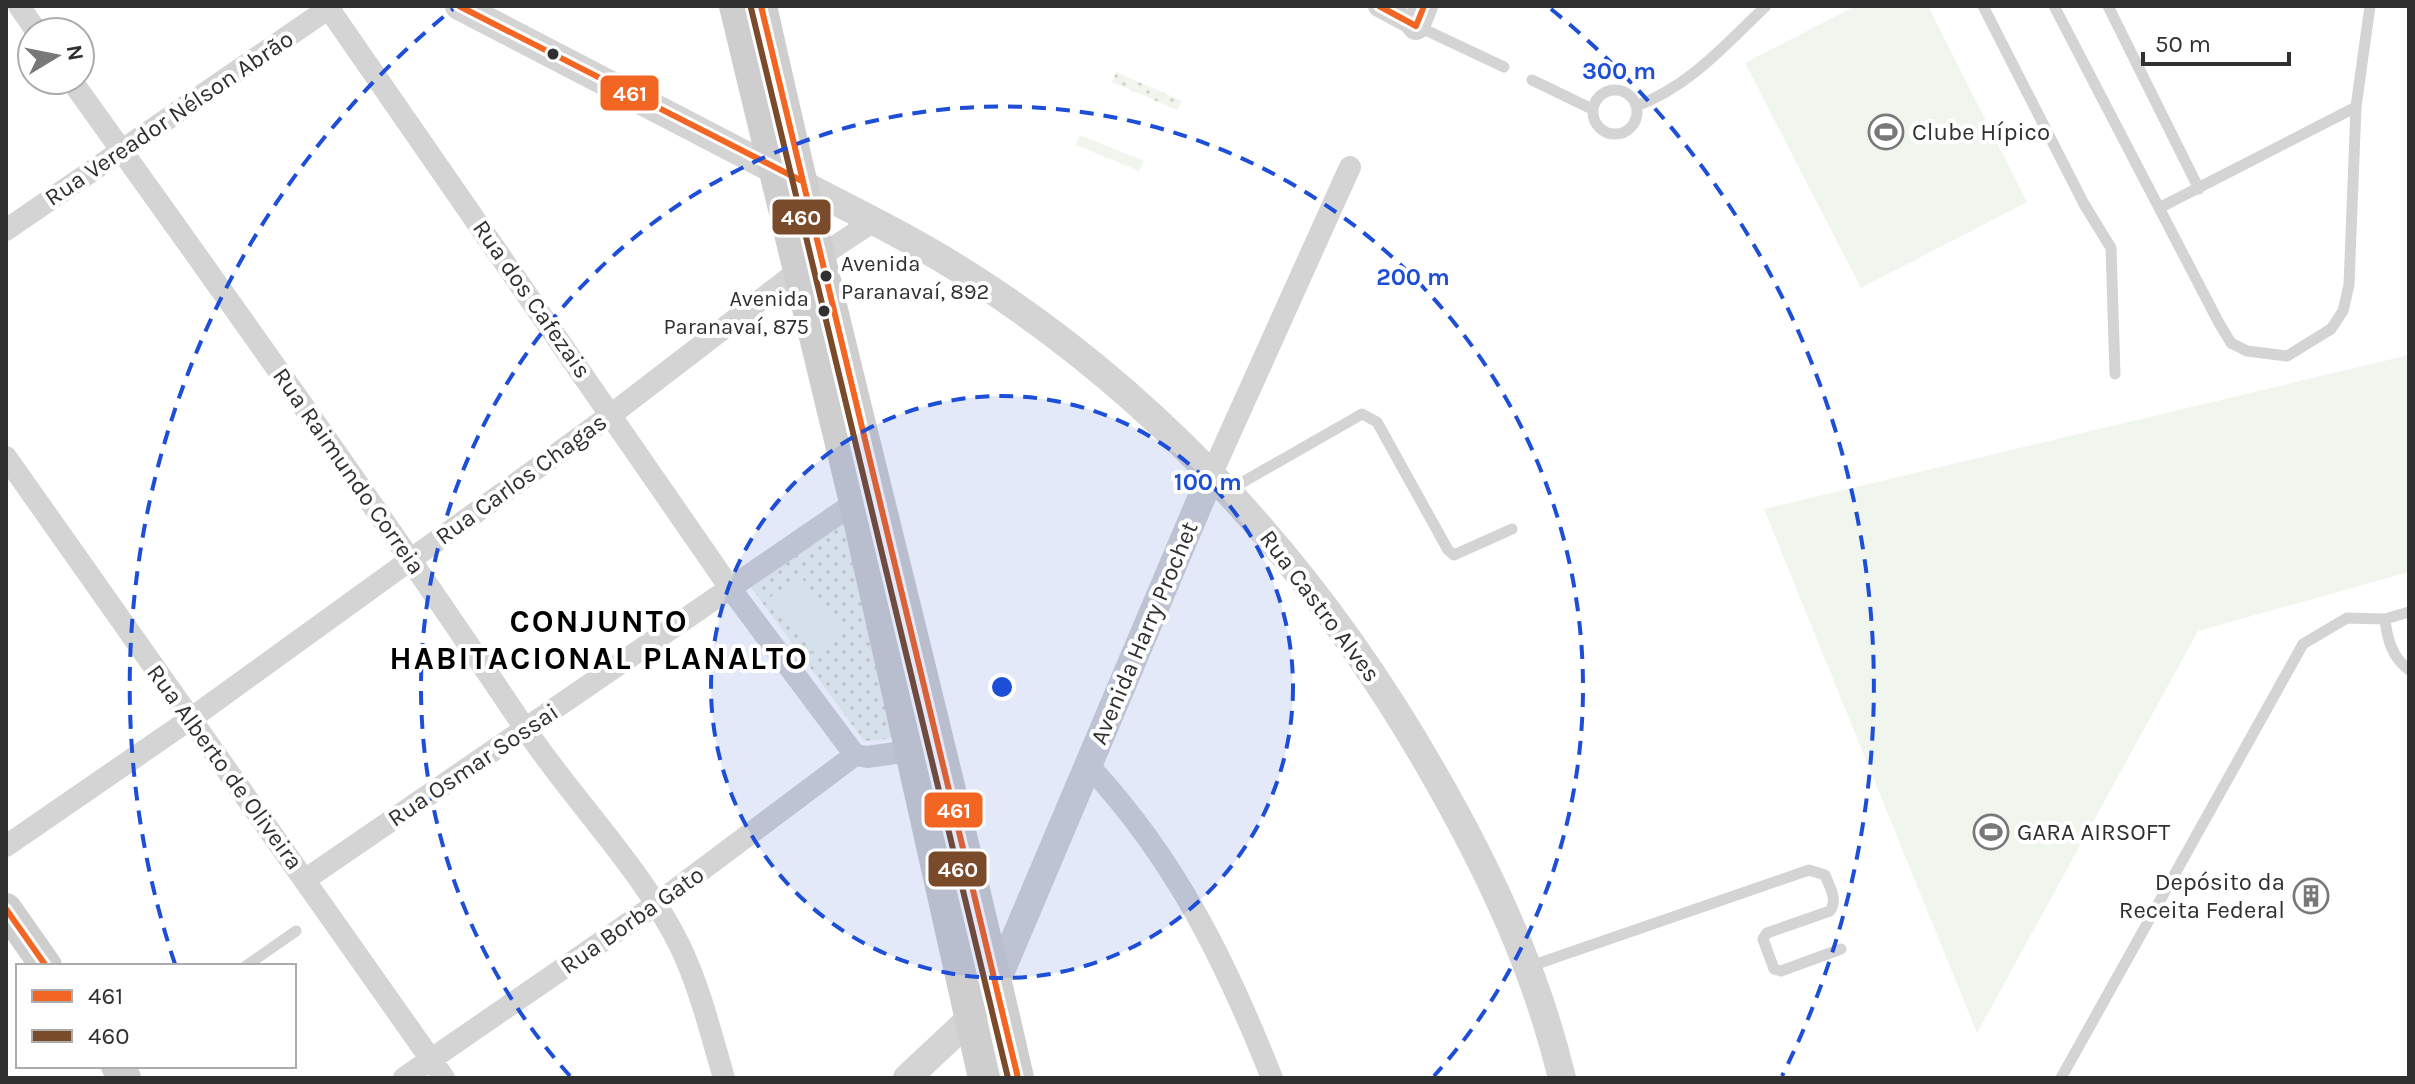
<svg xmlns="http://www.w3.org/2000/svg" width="2415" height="1084" viewBox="0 0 2415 1084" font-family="Karla,sans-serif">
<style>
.park{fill:url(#park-dots)}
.garden{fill:#f0f5ed}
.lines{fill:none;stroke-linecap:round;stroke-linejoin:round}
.service{stroke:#d4d4d4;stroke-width:11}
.minor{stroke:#d4d4d4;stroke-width:22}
.tertiary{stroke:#d4d4d4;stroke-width:28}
.secondary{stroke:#cecece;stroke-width:32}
.bus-1-casing{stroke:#fff;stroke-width:12}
.bus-2-casing{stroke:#fff;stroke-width:12}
.bus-1{stroke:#f26522;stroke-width:6}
.bus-2{stroke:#7a4b2a;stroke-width:6}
.ring{fill:none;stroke:#1d4ed8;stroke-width:4;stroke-dasharray:14 10}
.bus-dot{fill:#303030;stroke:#fff;stroke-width:3}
.labels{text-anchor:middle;stroke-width:8;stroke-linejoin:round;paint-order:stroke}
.bus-label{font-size:22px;fill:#303030;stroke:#fff;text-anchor:start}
.street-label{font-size:24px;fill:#303030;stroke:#fff}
.poi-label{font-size:24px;fill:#303030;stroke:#fff;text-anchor:start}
.district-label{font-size:32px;font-weight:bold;letter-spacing:2px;fill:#000;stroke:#fff}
.centre{fill:#1d4ed8;stroke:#fff;stroke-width:4}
.ring-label{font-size:24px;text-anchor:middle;font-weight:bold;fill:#1d4ed8;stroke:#fff;stroke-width:8;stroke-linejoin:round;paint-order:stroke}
.line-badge{stroke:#fff;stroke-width:3}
.badge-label{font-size:22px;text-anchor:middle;font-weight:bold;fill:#fff}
</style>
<defs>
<pattern id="park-dots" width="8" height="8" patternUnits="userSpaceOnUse" patternTransform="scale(2)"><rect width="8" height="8" fill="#f0f5ed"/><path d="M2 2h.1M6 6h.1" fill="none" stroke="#ced2cc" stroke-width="1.8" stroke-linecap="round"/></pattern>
</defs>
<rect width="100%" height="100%" fill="#fff"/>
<path class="park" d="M1116,72L1182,101L1177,110L1112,82Z
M852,516L897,738L864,741L750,586Z"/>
<path class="garden" d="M1855,6H1928L2027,202L1861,288L1745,63Z
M1080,135L1144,161L1139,171L1076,145Z
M2409,355V572L2198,631L1977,1033L1764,509Z
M801,577L843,632L812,652L771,597Z"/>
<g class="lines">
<path class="service" d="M1983,6L2084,204L2111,248L2115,374
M2054,6L2219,323L2231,343L2247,351L2287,356L2331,329L2343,311L2349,285L2356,107
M2108,6L2199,189
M1417,26L1504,67
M1532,80L1592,109
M1593 112a22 22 0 1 1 44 0a22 22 0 1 1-44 0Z
M1636,106C1689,87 1726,44 1766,6
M2159,208L2356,107L2370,6
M1229,490L1362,414L1377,422L1448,550L1454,555L1512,529
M2409,612L2385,619C2387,639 2392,657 2409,670
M246,966L296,931
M1528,967L1809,870L1825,875C1830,888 1838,899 1830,911L1767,933L1763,939L1774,969L1781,971L1841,949
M2061,1078L2303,644L2347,618L2385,619"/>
<path class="minor" d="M19,6L37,32
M327,6L730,588L855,755L867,757L925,749
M1379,6L1416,26
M71,80C224,293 376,506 522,724C571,798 641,867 680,946C700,988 711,1034 724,1078
M6,230L332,6
M6,457L444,1078
M1212,473L1350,167
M1089,766C1176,860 1225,960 1272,1078
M6,846L189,720L612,414L797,272L875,220
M306,879L866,495
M404,1078L655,905L855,755"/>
<path class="tertiary" d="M459,6C561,59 663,112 765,165C834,201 904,234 970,276C1166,401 1321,575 1435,776C1490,872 1536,970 1562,1078
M1416,26L1424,6
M907,1078L971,1018L996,983L1212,473"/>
<path class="secondary" d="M735,6L855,502L984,1078
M761,6C841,365 937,720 1018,1078
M6,909L46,966
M117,1066L125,1078"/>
<g class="bus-1-casing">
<path id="bus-1" d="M459,6L800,180
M761,6L1018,1078
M1379,6L1416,26L1424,6
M6,909L46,966"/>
</g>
<g class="bus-2-casing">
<path id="bus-2" d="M751,8L1008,1078"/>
</g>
<use href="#bus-1" class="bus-1"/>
<use href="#bus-2" class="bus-2"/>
</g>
<circle cx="1002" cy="687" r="291" fill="#1d4ed8" fill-opacity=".12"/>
<g class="ring">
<circle cx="1002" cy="687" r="291"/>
<path d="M570 1076A581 581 0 1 1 1434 1076"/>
<path d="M175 964A872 872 0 0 1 453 9M1551 9A872 872 0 0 1 1782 1076"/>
</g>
<defs>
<g id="stadium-ring" transform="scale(1.8)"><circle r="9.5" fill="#fff" stroke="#787878" stroke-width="1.5"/><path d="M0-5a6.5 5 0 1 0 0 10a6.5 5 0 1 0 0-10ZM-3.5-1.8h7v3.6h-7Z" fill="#787878"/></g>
<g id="building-ring" transform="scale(1.8)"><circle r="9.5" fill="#fff" stroke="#787878" stroke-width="1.5"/><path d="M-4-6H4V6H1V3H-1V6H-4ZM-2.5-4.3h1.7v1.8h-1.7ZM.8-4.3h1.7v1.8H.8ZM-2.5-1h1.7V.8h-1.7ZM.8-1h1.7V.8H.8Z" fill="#787878"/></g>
</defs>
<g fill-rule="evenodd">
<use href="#stadium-ring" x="1886" y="132"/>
<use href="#stadium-ring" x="1991" y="832"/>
<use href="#building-ring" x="2311" y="896"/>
</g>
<g class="bus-dot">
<circle cx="553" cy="54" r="7"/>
<circle cx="826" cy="276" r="7"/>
<circle cx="824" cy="311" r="7"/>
</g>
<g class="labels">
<g class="bus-label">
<text x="841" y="271">Avenida<tspan x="841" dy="28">Paranavaí, 892</tspan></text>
<text x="809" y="306" text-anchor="end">Avenida<tspan x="809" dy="28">Paranavaí, 875</tspan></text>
</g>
<g class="street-label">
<text transform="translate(169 118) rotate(-34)" y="8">Rua Vereador Nélson Abrão</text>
<text transform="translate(532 299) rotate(55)" y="8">Rua dos Cafezais</text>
<text transform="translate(349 471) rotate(55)" y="8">Rua Raimundo Correia</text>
<text transform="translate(521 479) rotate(-36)" y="8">Rua Carlos Chagas</text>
<text transform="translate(1320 606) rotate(53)" y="8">Rua Castro Alves</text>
<text transform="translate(1144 633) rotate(-67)" y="8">Avenida Harry Prochet</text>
<text transform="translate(473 765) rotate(-34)" y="8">Rua Osmar Sossai</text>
<text transform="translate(225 767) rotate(54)" y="8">Rua Alberto de Oliveira</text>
<text transform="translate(632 920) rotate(-35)" y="8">Rua Borba Gato</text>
</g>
<g class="poi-label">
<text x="1912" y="140">Clube Hípico</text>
<text x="2017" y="840">GARA AIRSOFT</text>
<text x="2285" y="890" text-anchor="end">Depósito da<tspan x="2285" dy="28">Receita Federal</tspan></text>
</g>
<g class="district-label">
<text x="599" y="632">CONJUNTO<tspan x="599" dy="37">HABITACIONAL PLANALTO</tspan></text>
</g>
</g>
<circle cx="1002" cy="687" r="12" class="centre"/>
<g class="ring-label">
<text x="1619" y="79">300 m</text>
<text x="1413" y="285">200 m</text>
<text x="1208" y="490">100 m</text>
</g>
<g class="line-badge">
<rect x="599" y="74" width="61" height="38" rx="8" fill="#f26522"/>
<rect x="771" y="198" width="61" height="38" rx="8" fill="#7a4b2a"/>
<rect x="923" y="791" width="61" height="38" rx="8" fill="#f26522"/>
<rect x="927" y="850" width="61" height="38" rx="8" fill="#7a4b2a"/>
</g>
<g class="badge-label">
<text x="630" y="101">461</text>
<text x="801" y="225">460</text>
<text x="954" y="818">461</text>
<text x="958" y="877">460</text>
</g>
<rect width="2415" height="1084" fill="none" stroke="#303030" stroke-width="16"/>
<rect x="16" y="964" width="280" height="104" fill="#ffffff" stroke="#acacac" stroke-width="2"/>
<rect x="32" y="990" width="40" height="12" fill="#f26522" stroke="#acacac" stroke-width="2"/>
<text x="88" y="1004" font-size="24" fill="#303030">461</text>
<rect x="32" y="1030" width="40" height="12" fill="#7a4b2a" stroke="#acacac" stroke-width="2"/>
<text x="88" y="1044" font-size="24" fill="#303030">460</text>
<g transform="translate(56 56) rotate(80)"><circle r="38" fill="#ffffff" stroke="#acacac" stroke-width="2"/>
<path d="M0-6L14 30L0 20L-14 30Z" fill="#787878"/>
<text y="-12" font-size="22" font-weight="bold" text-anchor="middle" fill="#303030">N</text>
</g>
<path d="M2143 52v12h146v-12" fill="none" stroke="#303030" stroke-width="4"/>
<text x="2155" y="52" font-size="24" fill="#303030" stroke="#ffffff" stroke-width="6" paint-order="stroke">50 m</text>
</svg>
